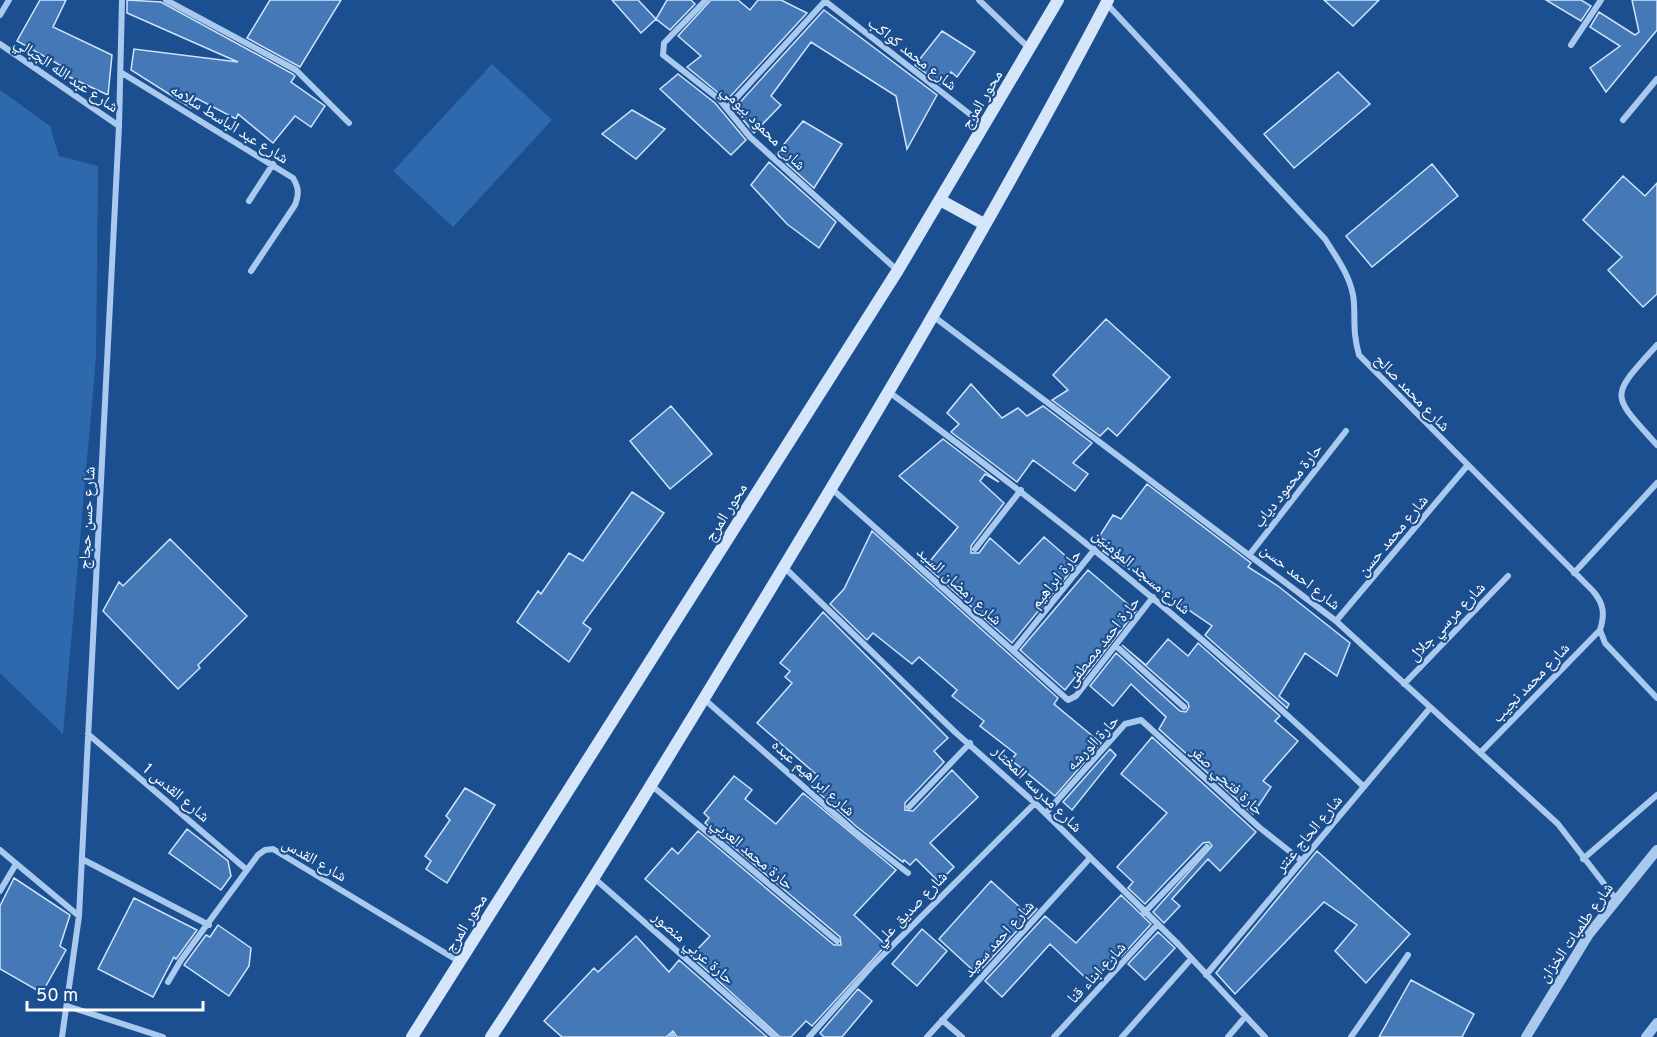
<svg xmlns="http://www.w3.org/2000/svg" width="1657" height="1037" viewBox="0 0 1657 1037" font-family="Overpass,'Noto Naskh Arabic',sans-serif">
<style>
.green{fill:#2e69ad}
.building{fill:#4478b7;stroke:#cfe3fa;stroke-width:1.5}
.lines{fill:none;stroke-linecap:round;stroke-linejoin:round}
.minor{stroke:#a9c9ee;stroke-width:6}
.tertiary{stroke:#a9c9ee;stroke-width:10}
.secondary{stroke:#d6e6fa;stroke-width:12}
.labels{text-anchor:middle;stroke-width:4.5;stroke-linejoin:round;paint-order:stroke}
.street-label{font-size:16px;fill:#fff;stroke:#1b4f8f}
</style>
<rect width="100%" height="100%" fill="#1b4f8f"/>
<path class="green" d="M492,64L552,120L453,227L393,171Z
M0,90L50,126L59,156L98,166L96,357L63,734L0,673Z"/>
<path class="building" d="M40,0H66L53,27L112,55L108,95L65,75L67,69L17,41Z
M127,0L161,2L293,74L295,76L291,82L325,106L311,127L295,116L273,143L238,114L236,119L196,98L191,108L131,70L134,49L238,62L127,13Z
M270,0H341L300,67L247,38Z
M612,0H638L656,19L641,33Z
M667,0H691L695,4L670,30L656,19Z
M711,0H738L750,10L758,0H781L807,13L727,100L687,67L701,56L678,36Z
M1324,0H1379L1353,26Z
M1546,0H1581L1591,6L1581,21Z
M1632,0H1657V30L1606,92L1590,68L1620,46L1590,27L1599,12L1635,35L1639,32Z
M824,10L937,95L907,149L896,96L811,42L771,96L781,105L754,133L734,109Z
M942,31L975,52L957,77L951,72L943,86L915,65Z
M1338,72L1370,104L1294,168L1264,134Z
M678,74L715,103L746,140L731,155L660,89Z
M632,110L665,129L636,159L602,134Z
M803,121L842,144L814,188L776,154Z
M769,162L836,222L819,248L787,224L751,185Z
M1432,164L1458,196L1372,267L1346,236Z
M1623,176L1645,196L1657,183V294L1643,307L1608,270L1622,257L1583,220Z
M1106,319L1170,377L1117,436L1108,428L1100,436L1052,400L1068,390L1053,375Z
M971,384L1002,418L1018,408L1027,416L1043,406L1092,443L1073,463L1088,474L1075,491L1033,460L1017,482L951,432L959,424L947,413Z
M671,406L712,454L670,489L630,441Z
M943,439L999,482L985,474L980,481L1004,503L971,546V553H979L990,538L1019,564L1044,537L1076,565L1012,643L926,566L958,527L899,476Z
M1147,484L1251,563L1248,567L1278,586L1350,643L1337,676L1305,653L1279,696L1289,704L1287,708L1205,635L1212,626L1103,551L1110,543L1099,537L1113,515L1121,519Z
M632,492L664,513L583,623L591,629L569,662L517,622L538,591L541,594L569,553L583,561Z
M872,531L1058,698L1054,704L1101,743L1055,796L1011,760L1016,754L980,726L984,721L952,696L957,690L919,657L912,664L873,633L867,640L830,604L844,589Z
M170,539L247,616L198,665L200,668L178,689L103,611L119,582L123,586Z
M1088,570L1136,611L1082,680L1077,675L1065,690L1020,650Z
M823,612L948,738L934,751L944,762L905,803V810L913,811L952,770L978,797L930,843L954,867L939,882L916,859L910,865L904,860L903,862L857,827L810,785L817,775L757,723L792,683L785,677L790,671L780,663Z
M1168,639L1188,656L1198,643L1280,716L1275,721L1298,741L1263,781L1271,787L1253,814L1159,729L1166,717L1131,684L1113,706L1090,686L1116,653L1180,711L1186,712L1189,707L1188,703L1122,645L1146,665Z
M1152,737L1256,832L1220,871L1208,859L1172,899L1180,906L1164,923L1153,912L1212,846L1209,842L1203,843L1145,904L1128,888L1133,882L1117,867L1167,813L1121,774Z
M1110,749L1116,755L1072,810L1063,802Z
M734,776L752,790L745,799L776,824L803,793L896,870L854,915L886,945L812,1026L806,1021L791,1037H780L691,956L710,936L645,879L672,848L678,854L698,831L834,945H841L840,937L705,823L709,818L704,813Z
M465,788L495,805L447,883L426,869L431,861L425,856L450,820L446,816Z
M187,829L228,861L231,876L221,890L169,853Z
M1317,851L1410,934L1366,983L1335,951L1357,925L1324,902L1235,994L1216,973Z
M14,878L70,915L60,946L66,950L42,993L0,969V906Z
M991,881L1023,910L1030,903L1037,909L977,974L939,939Z
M1121,895L1151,924L1121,957L1118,954L1091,983L1050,944L1002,997L985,981L1045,916L1076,943Z
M134,898L197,930L176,959L174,957L153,997L98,969Z
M218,925L251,948L249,966L229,996L184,965L206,935L210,937Z
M922,929L947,951L917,986L892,964Z
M1158,932L1175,948L1145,980L1128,964Z
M636,936L669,972L679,960L767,1037H677L673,1031L666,1037H562L544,1021L594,968L598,972Z
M1411,980L1474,1014L1462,1037H1379Z
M858,989L872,1001L842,1037H824L820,1033Z"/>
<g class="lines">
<path class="minor" d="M166,0L296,70L349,123
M706,0L664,43L663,55L719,99L750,137L897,270
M979,0L1030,49
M825,1L985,126
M1107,4L1325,239C1337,258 1353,280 1354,303C1355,325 1353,333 1359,355L1593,591C1604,604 1605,614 1600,630L1605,643L1657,698
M0,15L9,0
M0,44L119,126
M1571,45L1601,0
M122,73L293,178C299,188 299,194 295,205L251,271
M727,108L826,0
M1623,120L1657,79
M249,201L273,164
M933,316L1336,621L1558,824L1615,898
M1657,345C1609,398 1610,393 1657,445
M889,392C1055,515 1215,643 1364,787
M832,489L1068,700L1076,696L1153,597
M975,549L1021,490
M1250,554L1346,431
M784,567L955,732L1035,803L1179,945L1265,1037
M1574,573L1657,483
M1336,621L1467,466
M1116,646L1184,707
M1013,651L1095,549
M1404,684L1508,576
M704,699L854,831L908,873
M88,734L247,870
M1480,753L1600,630
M651,785L837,941
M909,807L970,743
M1046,813L1125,724L1141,720L1260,828L1302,861
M0,850L79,916
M82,859L209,925
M1583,859L1657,795
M594,878L775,1037
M0,891L16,864
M1144,913L1207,847
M1206,975L1430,708
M168,982L181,960L258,855L265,850L273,849L460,962
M67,1006L163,1037
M942,1020L962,1037
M62,1037L79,916L119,126L122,0
M671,1037L672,1036
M809,1037L871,967L1035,803
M927,1037L1090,858
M1054,1037L1157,925
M1122,1037L1191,959
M1228,1037L1245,1017
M1351,1037L1408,955"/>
<path class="tertiary" d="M1526,1037L1589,934L1657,850
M1646,1037L1657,1023"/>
<path class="secondary" d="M940,200L984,224
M412,1037L898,270L1058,0
M491,1037C578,906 660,771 742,636C869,427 994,217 1108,0"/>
</g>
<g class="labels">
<g class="street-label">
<text transform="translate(913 53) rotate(38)" y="6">شارع محمد كواكب</text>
<text transform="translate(67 74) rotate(34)" y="6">شارع عبد الله الجبالي</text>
<text transform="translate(981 99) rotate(-59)" y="6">محور المرج</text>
<text transform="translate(230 123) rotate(32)" y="6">شارع عبد الباسط سلامه</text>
<text transform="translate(764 127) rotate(45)" y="6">شارع محمود بيومي</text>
<text transform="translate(1413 392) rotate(46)" y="6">شارع محمد صالح</text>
<text transform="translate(1287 485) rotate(-52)" y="6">حارة محمود دياب</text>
<text transform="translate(725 512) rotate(-58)" y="6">محور المرج</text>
<text transform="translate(86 518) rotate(-87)" y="6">شارع حسن حجاج</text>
<text transform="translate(1392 535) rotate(-50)" y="6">شارع محمد حسن</text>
<text transform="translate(1142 571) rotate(40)" y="6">شارع مسجد المؤمنين</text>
<text transform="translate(1301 576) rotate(38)" y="6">شارع احمد حسن</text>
<text transform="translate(1055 578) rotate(-51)" y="6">حارة ابراهيم</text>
<text transform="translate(960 585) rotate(42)" y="6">شارع رمضان السيد</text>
<text transform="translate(1446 621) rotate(-46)" y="6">شارع مرسي جلال</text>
<text transform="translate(1102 641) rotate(-52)" y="6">حارة احمد مصطفى</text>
<text transform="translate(1530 682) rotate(-46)" y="6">شارع محمد نجيب</text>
<text transform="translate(1092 742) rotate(-47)" y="6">حارة الورشه</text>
<text transform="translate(814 777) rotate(42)" y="6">شارع ابراهيم عبده</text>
<text transform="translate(1228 780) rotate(43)" y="6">حارة فتحي صقر</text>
<text transform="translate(1038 788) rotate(44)" y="6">شارع مدرسه المختار</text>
<text transform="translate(177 792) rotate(40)" y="6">شارع القدس 1</text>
<text transform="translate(1308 833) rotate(-50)" y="6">شارع الحاج عنتر</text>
<text transform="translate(753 853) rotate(40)" y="6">حارة محمد العربي</text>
<text transform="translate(315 859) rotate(30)" y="6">شارع القدس</text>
<text transform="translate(910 908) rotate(-46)" y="6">شارع صديق علي</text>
<text transform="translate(465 923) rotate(-58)" y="6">محور المرج</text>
<text transform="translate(1575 932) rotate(-55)" y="6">شارع طلمبات الخزان</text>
<text transform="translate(998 938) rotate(-48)" y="6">شارع احمد سعيد</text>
<text transform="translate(694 947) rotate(41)" y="6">حارة عربي منصور</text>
<text transform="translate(1096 972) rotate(-47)" y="6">شارع ابناء قنا</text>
</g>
</g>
<path d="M27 1001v9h176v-9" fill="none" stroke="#ffffff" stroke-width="3"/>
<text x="36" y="1001" font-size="18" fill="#ffffff" stroke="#1b4f8f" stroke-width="4.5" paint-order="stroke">50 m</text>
</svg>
